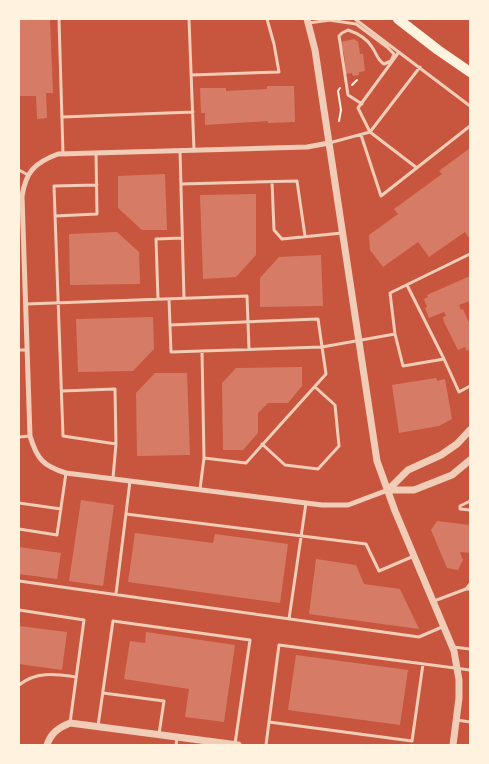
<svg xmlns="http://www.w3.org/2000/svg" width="489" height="764" viewBox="0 0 489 764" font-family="Georgia,serif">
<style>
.building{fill:#d67c66}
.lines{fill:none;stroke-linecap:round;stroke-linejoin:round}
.path{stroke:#fff3e0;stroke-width:2}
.service{stroke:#f1ccb7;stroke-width:3}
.minor{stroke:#f1ccb7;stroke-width:5}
.tertiary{stroke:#f1ccb7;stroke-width:7}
.motorway{stroke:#fff3e0;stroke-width:10}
</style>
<rect width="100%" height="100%" fill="#c8553d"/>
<path class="building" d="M19,19H50L53,93H46L47,118L37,119L36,96H19Z
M355,39L356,41H358L360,54H363L365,71L359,72V75L353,76L352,73L346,74L344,54L340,42Z
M267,86H294L295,122L268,123V121L205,125V113H201L200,88H226V91L267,89Z
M470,148V236L469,238L465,232L429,257L418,242L383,267L370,250L369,235L398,214L394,209L442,174L439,171Z
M165,174L167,230H142L118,208V176Z
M256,194V255L236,277L203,279L200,195Z
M117,232L139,252L140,284L70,285L69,234Z
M321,255L323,306L260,307V278L279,257Z
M470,276V301L459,305L461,310L463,309L470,325V349L467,351L465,347L458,350L444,322L443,317L446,316L444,312L429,318L425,308L427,307L424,299L428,297L427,295Z
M153,317L154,349L133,371L78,372L76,319Z
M302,367V386L288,403H268L258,413V433L243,450H223L222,383L236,368Z
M155,373H187L190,455L137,456L136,393Z
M436,378L437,381L445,379L452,419L439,426L399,433L392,385Z
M81,500L114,505L103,586L69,581Z
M437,521L470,525V553L460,552L463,560L458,570L447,568L431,530Z
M135,533L213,543L215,534L288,544L280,603L128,582Z
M19,547L61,553L57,579L19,574Z
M316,559L356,565L364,584L400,589L419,629L309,614Z
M19,626L67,632L62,670L19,664Z
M146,632L235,645L224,722L185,717L189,689L124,679L130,641L145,643Z
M296,655L408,670L400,725L288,710Z"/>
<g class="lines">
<path class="path" d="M352,85L357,80
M339,121L341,110L338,91L340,88"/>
<path class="service" d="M59,19L63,154
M189,19L194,150
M355,19L470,106
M329,20L356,24L387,47L394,54L391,61L384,64C377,60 377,54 372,47C367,39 357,33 348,30L342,33L339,36L348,95L362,104
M308,23L339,19
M399,52L358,108L370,132L417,168
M191,75L279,72L274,44L267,19
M62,117L193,112
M361,135L381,196L470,126
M329,143L370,132L420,67
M180,151L184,298
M19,170L28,175
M272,182L274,230L282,239L342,233
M181,184L297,181L305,236
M97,185L54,186L63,436L116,444
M55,216L97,214L96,153
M470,254L390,293L395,334L403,366L444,359L459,392L470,386
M407,285L444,359
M158,299L156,239L182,238
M169,299L171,352L322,347L395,334
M26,304L247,296L249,349
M170,325L318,319L326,374L246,463L204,458
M19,350H27
M62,391L115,389L116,444L113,478
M19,437L30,436
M262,444L285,465L318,469L339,446L335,405L315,387
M200,489L204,458L202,351
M470,501L460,506V509L470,510
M19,503L61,509
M126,514L366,544L379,571L414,556
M19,529L57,535L66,473
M19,581L419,637L442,627
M470,584L466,589H470
M116,594L130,481
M434,601L466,589
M19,610L84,620L70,723
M289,619L306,503
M453,647L470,649
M19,685C36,671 55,674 76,677
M103,693L164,701L159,734
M457,720L470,722
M269,722L412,741L423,664
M98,726L113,621L250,640L235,744
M176,745L177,738
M266,745L279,645L470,670"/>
<path class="minor" d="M329,143L307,147L58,154C34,163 26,172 22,196L30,436C37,459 43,466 66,473L322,505H348L388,490"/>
<path class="tertiary" d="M307,19L315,50L329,143L377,461L395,511L454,651L459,680V698L453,745
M388,490L408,470L441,455L457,444L470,430
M388,490H414L452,475L470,460
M47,745C51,733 58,728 70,723L238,745"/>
<path class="motorway" d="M398,19L438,50L470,72"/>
</g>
<rect width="489" height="764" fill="none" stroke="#fff3e0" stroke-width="40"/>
</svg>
